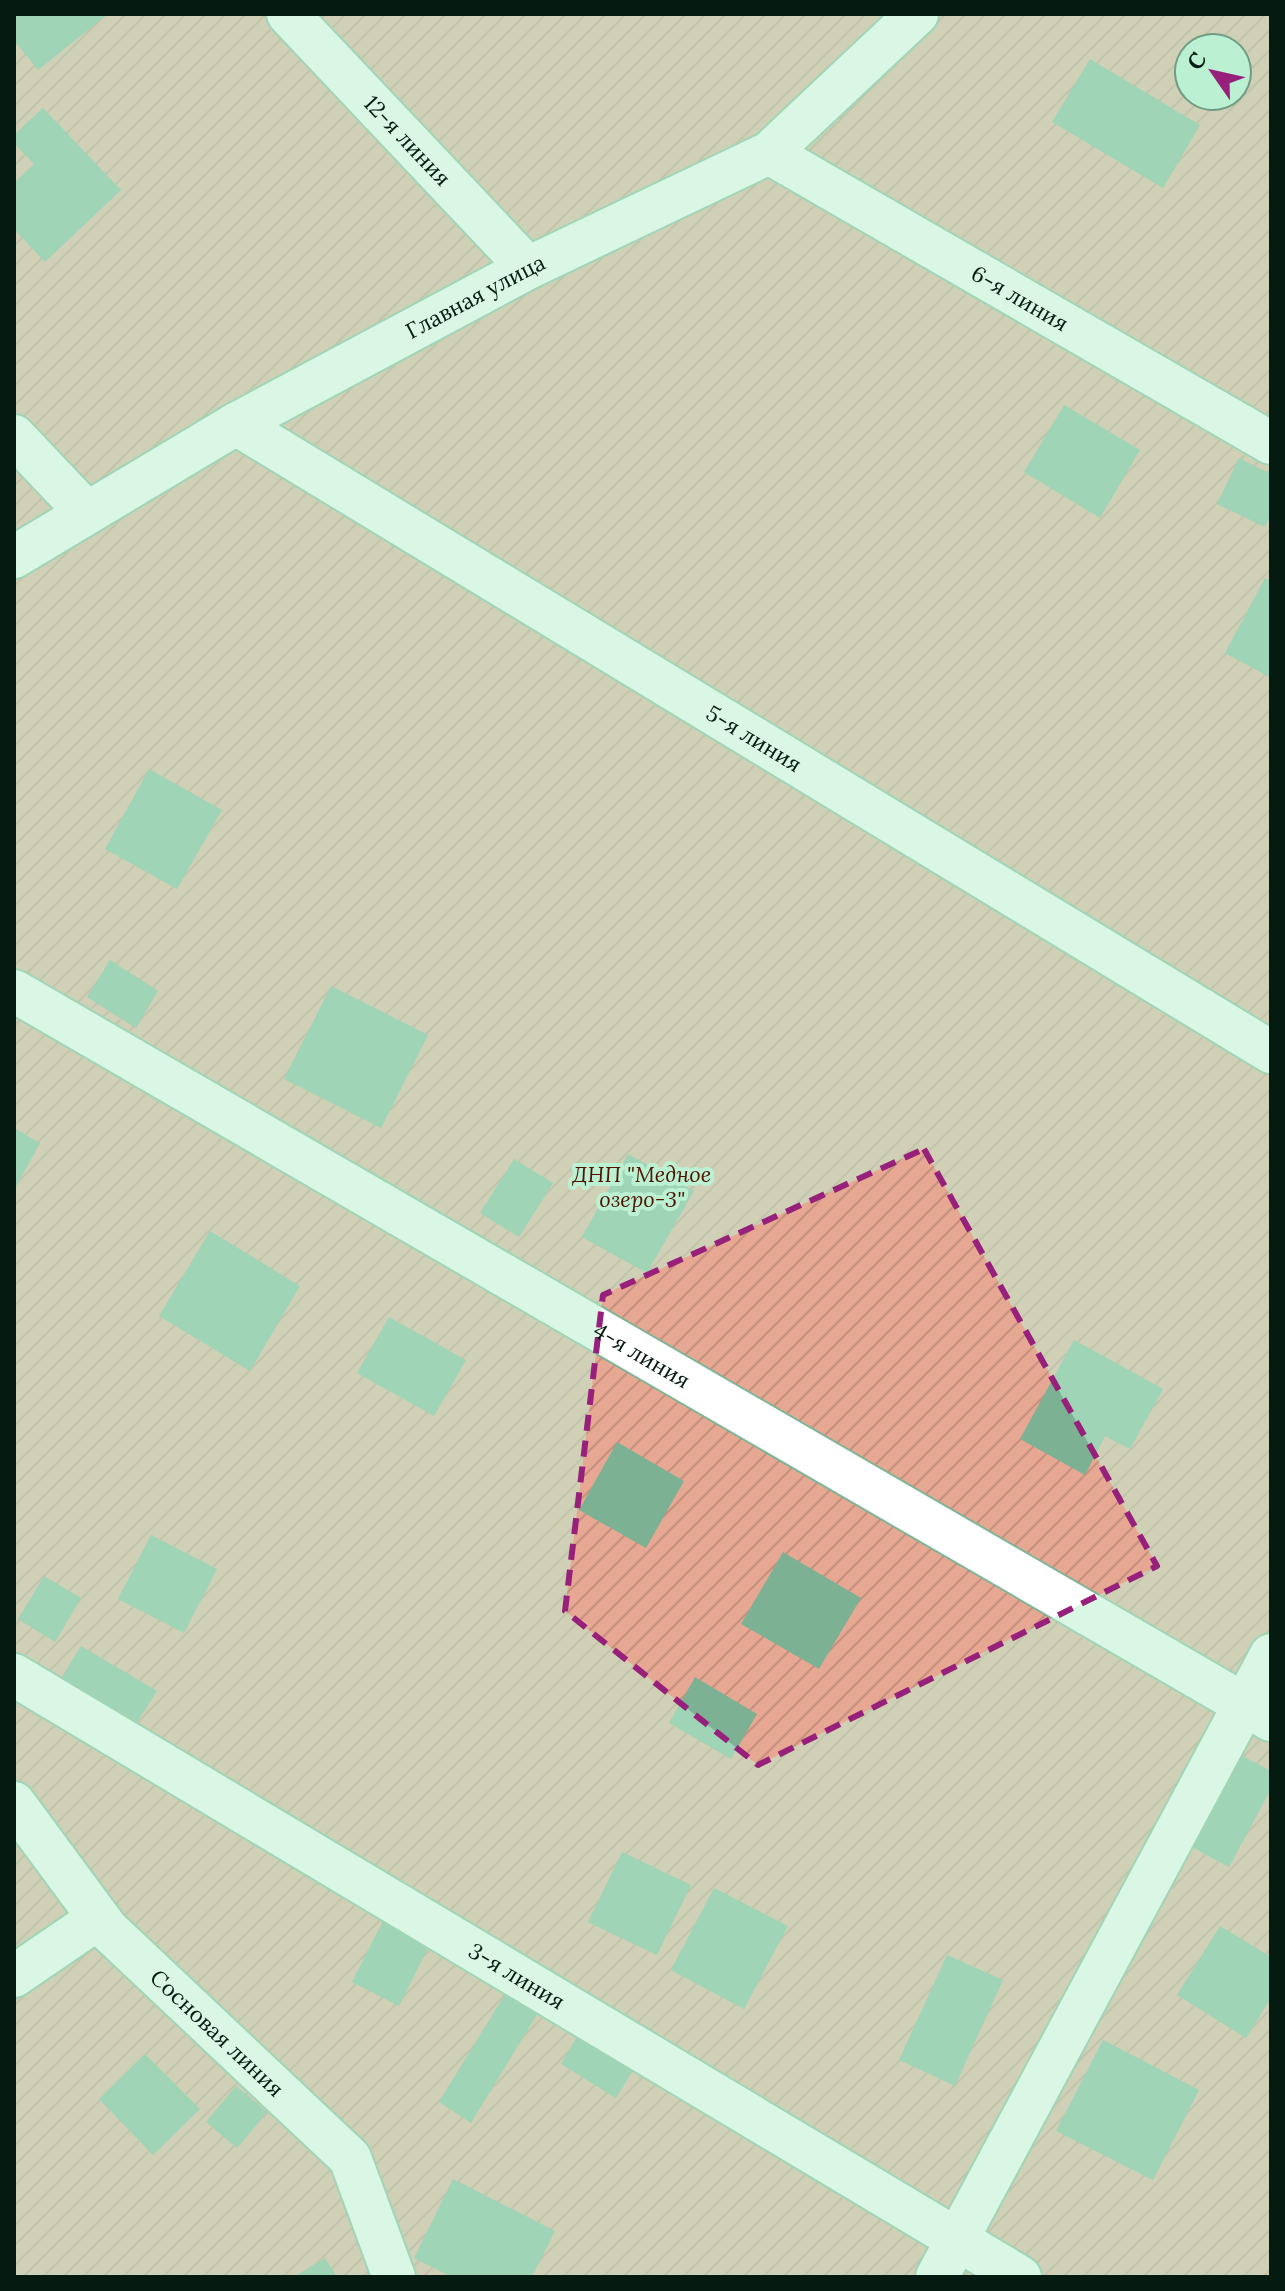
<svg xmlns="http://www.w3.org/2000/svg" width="1285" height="2291" viewBox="0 0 1285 2291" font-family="Lora,serif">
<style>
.garden{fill:url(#garden-furrows);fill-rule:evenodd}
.building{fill:#7db194}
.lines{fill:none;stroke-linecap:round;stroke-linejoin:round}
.minor-casing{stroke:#7fb496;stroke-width:46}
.minor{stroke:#fff;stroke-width:42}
.marked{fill:none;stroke:#97207b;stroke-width:6;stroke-dasharray:16 10;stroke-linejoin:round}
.labels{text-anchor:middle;stroke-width:8;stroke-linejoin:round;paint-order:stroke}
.street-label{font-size:22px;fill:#051a10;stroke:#bbf1d2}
.park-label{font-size:22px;font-style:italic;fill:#511200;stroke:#bbf1d2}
</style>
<defs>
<pattern id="garden-furrows" width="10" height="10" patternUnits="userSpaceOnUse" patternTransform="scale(2)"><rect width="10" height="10" fill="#e7a893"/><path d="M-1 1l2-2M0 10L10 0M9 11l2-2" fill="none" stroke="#c5907e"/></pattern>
</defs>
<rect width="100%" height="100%" fill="#bbf1d2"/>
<path class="garden" d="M14,14H1271V2277H14ZM1189,48H1237V96H1189Z"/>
<path class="building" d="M14,14H108L38,70L14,40Z
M1090,59L1200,125L1163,188L1052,122Z
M43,108L121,190L45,262L14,229V183L34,164L14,143V135Z
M1064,405L1140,450L1100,518L1024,472Z
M1239,458L1271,474V514L1265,527L1217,504Z
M1265,578L1271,581V678L1225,653Z
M149,769L222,810L177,889L105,849Z
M110,960L158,991L136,1028L87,997Z
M331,986L428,1035L381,1128L284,1079Z
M14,1128L40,1143L14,1190Z
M628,1154L694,1191L647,1273L582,1237Z
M514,1159L553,1183L519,1237L480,1213Z
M210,1231L300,1286L250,1371L159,1316Z
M389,1317L466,1360L434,1416L357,1373Z
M1074,1340L1163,1389L1130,1449L1105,1436L1085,1475L1020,1439Z
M617,1442L684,1481L646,1548L579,1510Z
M151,1535L217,1569L184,1633L118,1599Z
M783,1552L861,1598L819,1669L741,1624Z
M44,1576L81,1598L55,1642L18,1619Z
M81,1646L157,1691L134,1727L59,1682Z
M695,1677L757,1714L731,1759L669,1723Z
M1241,1755L1271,1771V1789L1229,1867L1192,1847Z
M622,1852L691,1885L657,1955L588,1922Z
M714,1888L788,1926L744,2009L671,1970Z
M384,1919L430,1944L399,2006L352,1982Z
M1220,1926L1271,1957V1998L1246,2038L1177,1995Z
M947,1955L1003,1980L955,2086L899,2060Z
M507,1991L539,2011L471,2123L439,2102Z
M582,2028L638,2062L616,2098L561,2064Z
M1103,2040L1199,2090L1153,2180L1056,2131Z
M145,2054L200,2109L153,2155L99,2099Z
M236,2086L267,2112L237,2148L206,2122Z
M453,2179L555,2231L532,2277H452L414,2258Z
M325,2258L337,2277H294Z"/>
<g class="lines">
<g class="minor-casing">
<g id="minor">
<path id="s1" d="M288,14L528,268"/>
<path id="s2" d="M769,153L1271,443"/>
<path id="s3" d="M236,424L1271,1052"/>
<path d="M14,436L87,513"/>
<path id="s4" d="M14,557L236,424L528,268L769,153L917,14"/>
<path id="s5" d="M14,991L1271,1720"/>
<path id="s6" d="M14,1675L1020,2277"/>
<path id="s7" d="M14,1803L107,1929L350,2158L394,2277"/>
<path d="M14,1976L99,1918"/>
<path d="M937,2277L1271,1655"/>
</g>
</g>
<use href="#minor" class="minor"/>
</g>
<path d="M0 0H1285V2291H0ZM924,1149L1157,1566L758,1765L565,1611L603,1295Z" fill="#bbf1d2" fill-opacity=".55" fill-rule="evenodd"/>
<path class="marked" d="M924,1149L1157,1566L758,1765L565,1611L603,1295Z"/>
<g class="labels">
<g class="street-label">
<text dy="8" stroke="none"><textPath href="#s1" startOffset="174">12-я линия</textPath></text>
<text dy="8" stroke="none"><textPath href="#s4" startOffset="530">Главная улица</textPath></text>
<text dy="8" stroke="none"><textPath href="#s2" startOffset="290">6-я линия</textPath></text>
<text dy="8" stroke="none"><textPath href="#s3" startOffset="606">5-я линия</textPath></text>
<text dy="8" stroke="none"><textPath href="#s5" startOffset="726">4-я линия</textPath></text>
<text dy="8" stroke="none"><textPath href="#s6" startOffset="586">3-я линия</textPath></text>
<text dy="8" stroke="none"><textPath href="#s7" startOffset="308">Сосновая линия</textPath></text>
</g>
<g class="park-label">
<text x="642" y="1182">ДНП "Медное<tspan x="642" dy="25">озеро-3"</tspan></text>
</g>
</g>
<rect width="1285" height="2291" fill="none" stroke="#051a10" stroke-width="32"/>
<g transform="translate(1213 72) rotate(304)"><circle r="38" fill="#bbf1d2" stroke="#729b84" stroke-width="2"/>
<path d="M0-6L14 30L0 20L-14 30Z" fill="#97207b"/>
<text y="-12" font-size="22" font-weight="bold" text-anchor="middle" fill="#051a10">С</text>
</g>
</svg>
